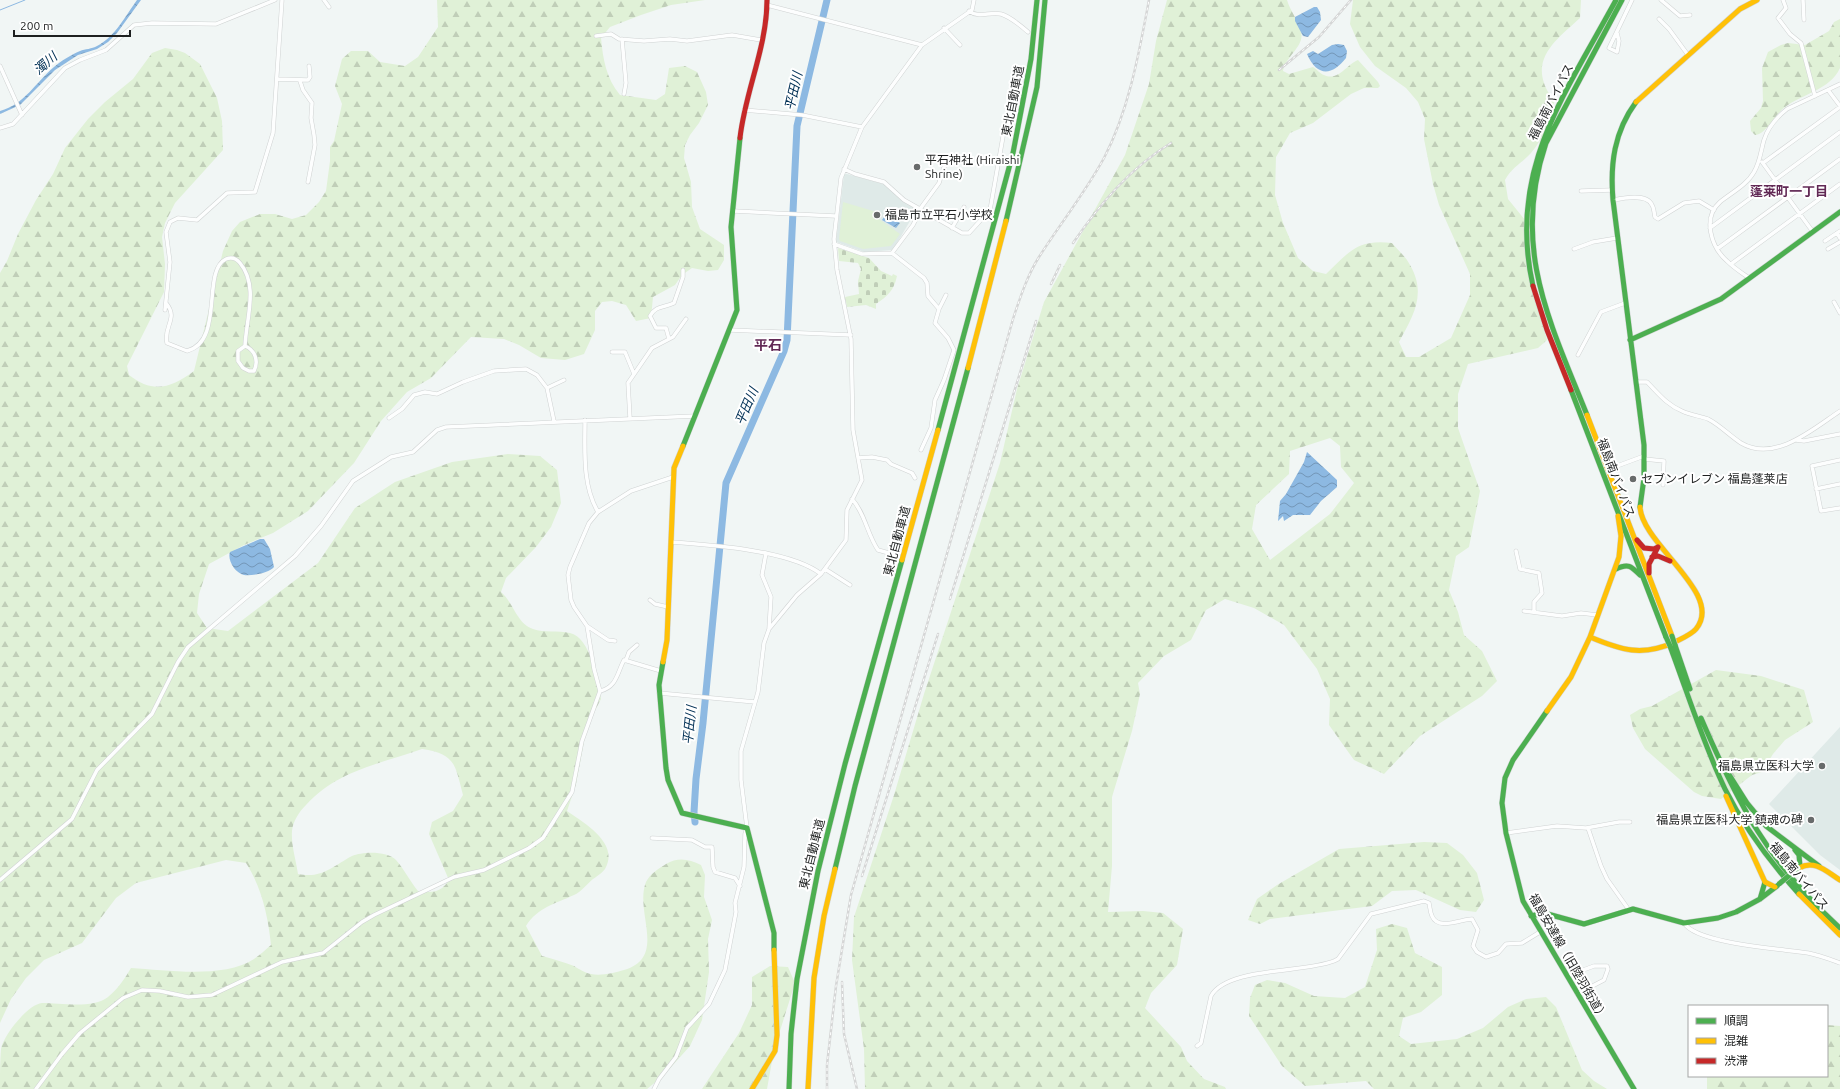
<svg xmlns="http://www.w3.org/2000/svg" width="1840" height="1089" viewBox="0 0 1840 1089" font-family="Ubuntu,'Noto Sans JP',sans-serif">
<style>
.built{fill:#dfeae8}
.forest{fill:url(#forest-firs);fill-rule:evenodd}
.cemetery{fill:url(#cemetery-stones)}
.park{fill:#e0f1d7}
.water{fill:url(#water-waves)}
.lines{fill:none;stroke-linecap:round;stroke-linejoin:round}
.stream{stroke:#8db9e2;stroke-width:1}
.river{stroke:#8db9e2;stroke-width:7}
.street-casing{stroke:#d0d3d3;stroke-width:4.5}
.fast-casing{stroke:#d0d3d3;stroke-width:6}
.slow-casing{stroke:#d0d3d3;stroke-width:6}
.jam-casing{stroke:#d0d3d3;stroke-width:6}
.street{stroke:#fdfefe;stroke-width:3.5}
.fast{stroke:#4caf50;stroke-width:5}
.slow{stroke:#ffc107;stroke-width:5}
.jam{stroke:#c62828;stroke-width:5}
.rail-casing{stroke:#d5d6d6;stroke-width:2.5}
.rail{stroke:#fff;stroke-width:1;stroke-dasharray:3;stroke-linecap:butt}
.fast-bridge-casing{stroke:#d0d3d3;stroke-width:6;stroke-linecap:butt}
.fast-bridge{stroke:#4caf50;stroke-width:5}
.poi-dot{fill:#686b6b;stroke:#fff;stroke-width:1.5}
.labels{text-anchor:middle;stroke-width:4;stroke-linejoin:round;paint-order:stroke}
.street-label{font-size:12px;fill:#1e2020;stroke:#fff}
.poi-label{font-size:12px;fill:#1e2020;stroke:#fff;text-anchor:start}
.water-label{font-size:13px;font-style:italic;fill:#013055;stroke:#fff}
.neighbourhood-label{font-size:13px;font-weight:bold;fill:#612955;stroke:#fff}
.quarter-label{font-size:14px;font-weight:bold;fill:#612955;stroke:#fff}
</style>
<defs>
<pattern id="forest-firs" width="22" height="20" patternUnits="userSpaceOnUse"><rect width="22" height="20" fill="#e0f1d7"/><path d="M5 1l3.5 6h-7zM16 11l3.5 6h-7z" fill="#c0ceb8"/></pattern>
<pattern id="cemetery-stones" width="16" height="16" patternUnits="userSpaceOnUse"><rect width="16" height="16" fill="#e0f1d7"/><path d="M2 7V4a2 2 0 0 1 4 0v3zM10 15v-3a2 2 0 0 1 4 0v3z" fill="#c0ceb8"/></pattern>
<pattern id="water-waves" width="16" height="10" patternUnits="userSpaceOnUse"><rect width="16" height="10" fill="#8db9e2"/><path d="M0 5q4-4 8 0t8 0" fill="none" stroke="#7396b7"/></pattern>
</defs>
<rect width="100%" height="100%" fill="#f1f6f5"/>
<path class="built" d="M844,174H847L887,185L900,198L917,209L893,250L864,252L836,242Z
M1840,727V870L1820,855L1769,804Z"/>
<path class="forest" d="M437,0H705L671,5L641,15L610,27L601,38C603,59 606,78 620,95L656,100L665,94L669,68L685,66L697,72L706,92L708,105L699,123L690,135L685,145L684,158L691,182L692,207L700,229L724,245V260L718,270L708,271L692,268L682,275L675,285L653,297L651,318L636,321L626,305L612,301L602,302L595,311V330L584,354L565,360L541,358L519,345L504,339L471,337L431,378L407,392L381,421L354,463L308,511L273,533L244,545L209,564L199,594L197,613L207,628L228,631L318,563L355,508L395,482L452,462L508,454L540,456L557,470L561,503L551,527L536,547L506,578L501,592C513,602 517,624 533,629C544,633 558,630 570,633C590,637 599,681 601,699L587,726L576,784L567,811C584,823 620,843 605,869C602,873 596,877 593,879C587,884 581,892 574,895C555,904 538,907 526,926L542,956C553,959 564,962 574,966C579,969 585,973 591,974C601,976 614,973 624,970C668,957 634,912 646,882C650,874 658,869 666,864C678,857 689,859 701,865L705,875L704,897L712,920L708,939L709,972L702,1020L690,1046L663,1076L647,1089H0C0,1076 0,1061 1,1049C3,1036 28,1004 42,1003C61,1003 93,1009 108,997C118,989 125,978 131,968C167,970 223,979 254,959C260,955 265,950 271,945C268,916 262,888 246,863L226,860L136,883L116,898L82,943L44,960L26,978L11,999L0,1023V273L7,261L18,234L36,200L53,174L65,148L88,119L105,102L133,79L152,53L165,48L177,50L185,53L200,64L217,98L222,121L223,150L175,203L165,223L162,237L165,264L164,292L127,366L129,375C153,394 171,388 194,371L223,251L232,231L240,222L260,214H275L292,219L306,215L319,202L326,191L330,161V147L334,141L342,104L335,86L342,59L351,51H368L380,62L405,66L418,57L438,27ZM422,749C456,754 455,765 463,795L453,811L432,822L429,834L449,880C441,893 431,893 418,891C410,881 404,869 396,860C388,851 363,851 352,856C333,866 322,879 298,874C296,860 291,845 292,831C293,821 299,812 306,805C338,770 380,764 422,749Z
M1167,0H1287C1290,11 1299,21 1301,32C1305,46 1286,56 1283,71L1289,74L1313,67C1317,69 1320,74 1324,75C1338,82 1347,64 1358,60L1378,82L1380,86L1378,88H1364L1351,94L1313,123L1290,133L1276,157L1275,195L1283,223L1298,258L1313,271L1326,274C1349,252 1357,239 1392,243C1398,250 1406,257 1410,265C1427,294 1413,316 1399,342L1406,357H1419L1451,338L1470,295V274L1439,205L1433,184L1424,139L1425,119L1418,102L1406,88L1375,66L1360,47L1350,24L1353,0H1581L1580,18C1561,36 1534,54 1544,83C1546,90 1551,96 1554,102C1549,121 1544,138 1531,153C1522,163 1512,167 1505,180L1508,199L1525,220L1533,293L1547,340L1538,348L1468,364L1458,394V428L1480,491L1469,547L1456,556L1449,590L1458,612L1464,635L1482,651L1497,681L1482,696L1420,736L1384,774L1354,760L1329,725L1330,699L1317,669L1284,625L1254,608L1225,599L1206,610L1191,640L1164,656L1138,683L1140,694L1132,731L1112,797V866L1108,912L1143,911L1163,913L1183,929L1177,965L1151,993L1145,1008L1181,1047L1187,1061L1204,1079L1225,1087L1226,1089H865L864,1049L852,960L854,917L894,795L924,694L1000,463L1017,389L1044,302L1125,155L1149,84L1156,41ZM1330,438L1340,446L1341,467L1354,483L1330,514L1270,560L1252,529L1256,505L1289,474L1290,451Z
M1840,19C1840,29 1840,62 1840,68C1830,90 1802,94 1785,107C1775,114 1766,135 1755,135L1751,131L1750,121L1761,108L1763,101L1762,68L1768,52L1781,45L1788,43L1805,45L1829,31L1834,22Z
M1716,670L1761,676L1804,690L1813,722L1785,740L1773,754L1762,772L1752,775L1721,799L1702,796L1694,792L1645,749L1633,728L1630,715L1640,709L1652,706Z
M1424,842L1447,843L1463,855L1477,873L1484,900L1476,912L1460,910L1416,890L1392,891L1372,906L1270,919L1260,924L1248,920L1257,899L1277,885L1339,849Z
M1392,924L1407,928L1415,953L1442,967V995L1421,1012L1403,1018L1399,1036L1411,1044L1457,1039L1483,1028L1508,1007L1526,999L1546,997L1556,1007L1582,1070L1594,1081L1607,1089H1374L1366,1081L1305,1086L1282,1066L1249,1016L1250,998L1255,985L1267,980L1285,983L1314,996L1345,998L1365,987L1377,950L1376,929Z
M770,966L788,967L795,983L774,1050L767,1089H702L739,1033L752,1005V977Z
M1827,1025L1840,1026V1089H1707V1076H1827Z"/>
<path class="cemetery" d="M838,248L869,258L881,271L892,276L893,274L897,276C894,290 888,296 876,304V309L866,305L847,307L845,297L859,294L858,281L861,269L858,263L839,261Z"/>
<path class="park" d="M843,202L880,213L879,219L900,234L891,246L863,249L840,241L839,239Z"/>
<path class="water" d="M137,0H141L117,33L108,42L97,49L78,55L55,70L20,105L0,114V111C25,104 35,83 54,67C61,61 71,55 80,51C85,49 92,49 97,46C115,37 126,15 137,0Z
M1314,7H1317L1320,12L1321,20L1308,37L1303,36L1295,21V17Z
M1338,44L1344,45L1347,51L1346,58C1332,76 1317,77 1307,54L1313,51L1318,54L1332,45Z
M886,214L900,223L896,228L882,220Z
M1307,452L1337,480V487L1321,501L1310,515H1293L1284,521L1283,516L1278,521L1280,501L1286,494L1304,462Z
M260,539H264L270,549L274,567C269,573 252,576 244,575C235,573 227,560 230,552Z"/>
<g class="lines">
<path class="stream" d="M0,10L25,0"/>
<path class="river" d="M695,822L694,812L696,779L703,723L726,483L784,351L787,340L797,126L827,0"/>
<g class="street-casing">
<path id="street" d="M324,0L329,7
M1661,0L1680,16L1690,15
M1783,0L1786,8L1778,18L1790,34L1801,43L1815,96
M1803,0L1804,20
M767,5L922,45
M969,11C979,19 990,11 1001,14C1011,17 1020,25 1028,32
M1659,19L1669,29L1688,55
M944,28L960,45
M1617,33L1619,41L1617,52L1609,48L1632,0
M596,36L611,34L619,39L644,41L670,39L687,41L732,35L761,40
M622,39L626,83L624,94
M0,66L22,115
M278,79L308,80L310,77L309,66
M300,81L303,90L312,103L311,118L314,135L315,145L308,182
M1828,90L1840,106
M744,110L802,115L862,127
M0,128L13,124L65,68L80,60L106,50L134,25L152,23L216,24L275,0
M1762,162L1813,232
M1763,163L1840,107
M844,169L855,174L884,182L904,200L962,233H969L990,210L1007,114L1010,109H1014
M1581,191L1612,190
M1613,200C1623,198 1647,193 1652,205C1654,208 1654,213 1655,217L1658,219L1684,203L1699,201L1714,210
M920,209L939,183L946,161
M734,211L835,216
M952,228L964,207
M1710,228L1840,132
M1837,233L1840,238
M1825,241L1840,231
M834,244L862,254L892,253L913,225L921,209
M1574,249L1593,242L1617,238
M1717,249L1840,159
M1828,249L1840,242
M892,253L924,278L927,283L928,296L939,309
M1731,264L1840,184
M1749,278C1742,273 1734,268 1727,261C1711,247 1702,218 1720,202C1731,193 1747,185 1754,172C1760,162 1761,150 1764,140C1768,127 1777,117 1787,109L1840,84
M1834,302L1840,313
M166,303C179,319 163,326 167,343L187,351C225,341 201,271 226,259C231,257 236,258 240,263C259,286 246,319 245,346L238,351V361L243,368L249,371H254C259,361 255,350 245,346
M165,310L170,262L166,232L170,222L178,218L197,220L227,193L255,192L273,133L282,0
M730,330L851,335
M669,339L666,328H656L650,316C656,305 664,308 674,303L683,277V270
M612,352H625L634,374
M1578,355L1601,312L1625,303
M1636,382H1647C1658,393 1667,405 1682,411C1690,415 1700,416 1708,419C1720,425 1730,436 1741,443C1775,463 1813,429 1840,411
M547,388L564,380
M389,418L402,409L414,395L425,392L437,394L463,382L494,371L526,369L537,375L547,388L554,421
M630,418L628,383L652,348L673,337L686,319
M585,420C585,450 582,485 598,512
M1796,440L1804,441L1840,434
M921,450L931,428L935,400L944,380L954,350L948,338L935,323L939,309L946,295
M858,458L872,457L887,460L891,464L912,473L915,478
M1644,459L1664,461L1663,485
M1840,460L1812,466L1821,511L1840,508
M1609,469L1644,456
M1816,489L1840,484
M852,499C865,513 867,534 878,550L896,555
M671,542C711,545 790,550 821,574
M1516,551L1520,569L1539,573L1542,593L1534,602V612
M766,553L762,575L771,597L769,629
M825,569L850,585
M650,600L655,604L668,607
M1524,611L1562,616L1581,613L1597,615
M587,626L608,640L615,641
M626,660L629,652L637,645
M600,691C617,687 617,673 624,660L661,671
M659,693L755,702
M1588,828L1601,866L1607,879L1629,910
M1506,833L1557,826L1586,828L1619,822H1630
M652,838L692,840L705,847H712L713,867L715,872L735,878L740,886
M0,880L72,819L97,770L152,714L178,662L188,647L295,556L321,526L353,481L391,457L413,452L437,430L446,427L695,416
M1684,923C1697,944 1783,949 1808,953C1819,955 1829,959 1840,963
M1567,976L1594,966H1607L1608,969L1604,980L1577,994
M1197,1046L1201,1043L1211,996C1227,967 1304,973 1334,961L1338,959L1371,914L1424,901L1429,903C1430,907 1430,912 1432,916C1438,931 1462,919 1472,919L1478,930L1473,946L1477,952L1486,957L1498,953L1506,944L1522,943L1540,932
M36,1089L62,1054L80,1033L123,998L142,990L160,991L188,997L212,995L282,962L323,953L362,922L374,915L454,877L484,870L529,848L543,838L572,792L582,741L600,691L594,669L587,626L574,607L571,600L568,575L570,567L589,523L598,512L631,491L673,477
M654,1089L659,1079L676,1057L687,1028L709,1004L725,970L736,912L735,903L744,867L745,834L747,828L741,780V751L758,692L764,643L769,629L797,595L821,574L846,540L847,510L862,480L853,430L851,339L837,270L834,239L841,178L862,127L922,45L972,10L974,0"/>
</g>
<g class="fast-casing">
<path id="fast" d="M1636,102C1614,132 1610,164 1613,200L1644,445V478L1640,507
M1006,221L1037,87L1045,0
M1533,286C1507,171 1564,96 1616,0
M1630,340L1721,299L1840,212
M1571,390L1666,637
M1587,415C1549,320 1511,247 1546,143L1622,0
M938,430L1013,153L1031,59L1037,0
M683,446L737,310L731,227L740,138
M1616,569C1628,563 1631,566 1640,575
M1675,645L1690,689
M1670,646C1688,694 1703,743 1725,789C1744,827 1770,862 1799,894
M663,662L659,685L666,768L668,780L682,813L747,828L774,933V950
M1547,711L1513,760L1505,778L1502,803L1506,833L1523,901L1634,1089
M1701,718C1738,804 1769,864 1840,928
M1730,776L1747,803L1766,826L1819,866
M1795,850L1799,855L1800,866
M835,869L855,786L968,368
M1760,899L1765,882
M1531,916L1544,913L1584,924L1633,909L1684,923L1718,918L1736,912L1760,899L1777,886
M789,1089L791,1034L797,979L818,871L845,764L902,560"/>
</g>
<g class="slow-casing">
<path id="slow" d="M1636,102L1740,9L1757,0
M968,368L1006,221
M1587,415L1672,636
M902,560L938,430
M1590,637C1621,650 1642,657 1675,642C1681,639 1692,634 1696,629C1725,594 1642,545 1640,507
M663,662L667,640L674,468L683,446
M1547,711L1571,677L1590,637L1619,557L1621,536L1618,516
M1726,796L1765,882L1775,887
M1799,868C1815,859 1827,872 1840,880
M1799,894L1840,935
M752,1089L775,1051L777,1035L774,950
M808,1089L814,978L824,916L835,869"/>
</g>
<g class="jam-casing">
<path id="jam" d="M740,138C745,92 767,47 767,0
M1533,286L1547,330L1571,390
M1637,540L1644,548L1654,549L1658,547
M1652,557L1658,556L1670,561
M1649,573V564L1658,547"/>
</g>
<use href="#street" class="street"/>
<use href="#fast" class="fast"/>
<use href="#slow" class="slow"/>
<use href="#jam" class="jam"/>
<g class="rail-casing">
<path id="rail" d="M1279,70L1319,37L1351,0
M1073,243C1100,204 1130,168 1171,143
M1051,284L1060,265
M950,599L1036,321
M862,876L938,634
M842,982L844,1034L857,1089
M827,1089V1065L836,986L851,895L1013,319C1020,298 1027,276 1039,257C1060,224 1085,193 1104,158C1129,110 1139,53 1149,0"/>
</g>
<use href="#rail" class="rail"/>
<g class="fast-bridge-casing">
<path id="fast-bridge" d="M1672,636L1675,645
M1666,637L1670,646
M1779,884L1798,868"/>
</g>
<use href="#fast-bridge" class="fast-bridge"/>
</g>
<g class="poi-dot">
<circle cx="917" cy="167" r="4"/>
<circle cx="877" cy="215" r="4"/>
<circle cx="1633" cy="479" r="4"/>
<circle cx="1822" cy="766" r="4"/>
<circle cx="1811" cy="820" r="4"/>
</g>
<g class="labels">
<g class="street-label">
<text transform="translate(1013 101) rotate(-79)" y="4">東北自動車道</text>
<text transform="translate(1551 102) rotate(-63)" y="4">福島南バイパス</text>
<text transform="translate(1616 478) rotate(69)" y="4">福島南バイパス</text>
<text transform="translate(897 541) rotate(-75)" y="4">東北自動車道</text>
<text transform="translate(812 854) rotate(-76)" y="4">東北自動車道</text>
<text transform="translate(1799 876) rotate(50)" y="4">福島南バイパス</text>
<text transform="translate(1568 957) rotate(60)" y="4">福島安達線（旧陸羽街道）</text>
</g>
<g class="poi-label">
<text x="925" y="164">平石神社 (Hiraishi<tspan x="925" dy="14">Shrine)</tspan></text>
<text x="885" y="219">福島市立平石小学校</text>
<text x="1641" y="483">セブンイレブン 福島蓬莱店</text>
<text x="1814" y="770" text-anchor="end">福島県立医科大学</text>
<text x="1803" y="824" text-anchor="end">福島県立医科大学 鎮魂の碑</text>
</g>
<g class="water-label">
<text transform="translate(45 63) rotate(-41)" y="5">濁川</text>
<text transform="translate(793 91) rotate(-77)" y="5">平田川</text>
<text transform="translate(746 406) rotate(-67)" y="5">平田川</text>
<text transform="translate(689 725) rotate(-84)" y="5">平田川</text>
</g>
<g class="neighbourhood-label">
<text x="1789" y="196">蓬莱町一丁目</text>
</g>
<g class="quarter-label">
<text x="768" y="350">平石</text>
</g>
</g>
<rect x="1688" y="1005" width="140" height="72" fill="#ffffff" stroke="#a5a6a6"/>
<rect x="1696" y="1018" width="20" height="6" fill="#4caf50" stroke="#a5a6a6"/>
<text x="1724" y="1025" font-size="12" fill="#1e2020">順調</text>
<rect x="1696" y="1038" width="20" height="6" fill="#ffc107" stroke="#a5a6a6"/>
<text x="1724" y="1045" font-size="12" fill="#1e2020">混雑</text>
<rect x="1696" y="1058" width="20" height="6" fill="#c62828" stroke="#a5a6a6"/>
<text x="1724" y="1065" font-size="12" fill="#1e2020">渋滞</text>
<path d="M14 30v6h116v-6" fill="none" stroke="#1e2020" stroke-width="2"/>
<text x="20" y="30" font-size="12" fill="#1e2020" stroke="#ffffff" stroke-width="3" paint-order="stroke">200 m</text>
</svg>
